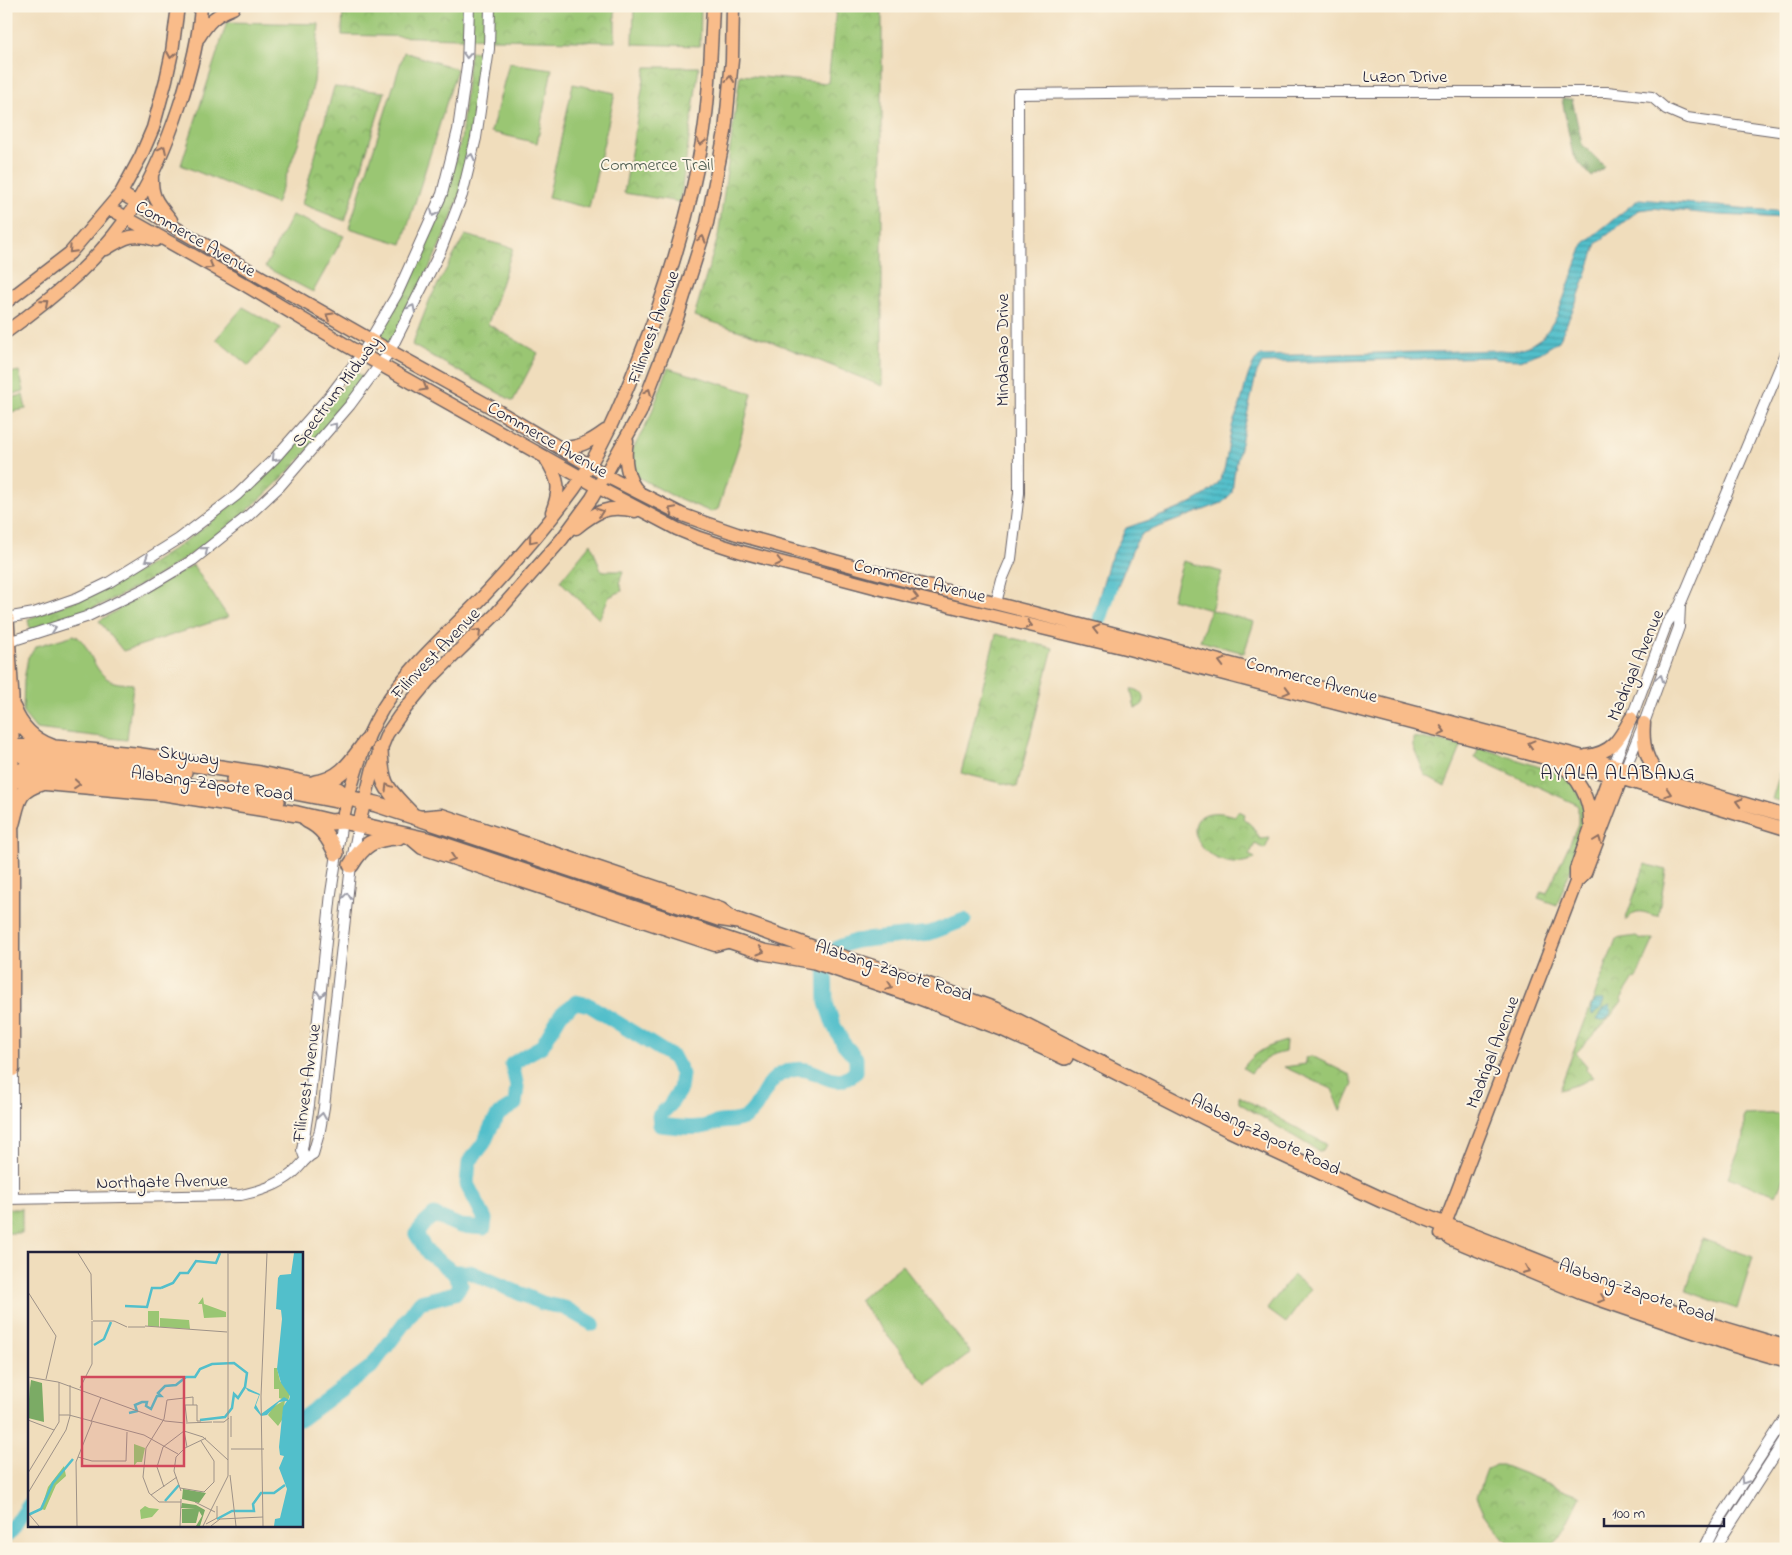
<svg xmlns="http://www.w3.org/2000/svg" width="1792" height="1555" viewBox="0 0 1792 1555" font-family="'Indie Flower',sans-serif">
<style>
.grass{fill:#9ac673;stroke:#5e7457}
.forest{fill:url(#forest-firs);stroke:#4e6650}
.park{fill:url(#park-crowns);stroke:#5e7457}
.garden{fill:url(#garden-dots);stroke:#5e7457}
.water{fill:url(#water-rules);stroke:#3a7083}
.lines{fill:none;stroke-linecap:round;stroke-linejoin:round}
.river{stroke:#52bfcb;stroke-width:15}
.minor-casing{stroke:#6a6368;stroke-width:12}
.major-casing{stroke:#6a6368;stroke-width:15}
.highway-casing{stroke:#6a6368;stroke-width:18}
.minor{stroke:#fff;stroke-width:10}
.major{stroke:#f9bc8a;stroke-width:12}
.highway{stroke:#f9bc8a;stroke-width:15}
.oneway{stroke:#8e6f62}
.oneway2{stroke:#9c9ca7}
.labels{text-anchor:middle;stroke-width:4;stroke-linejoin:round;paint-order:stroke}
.street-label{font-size:18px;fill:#22223b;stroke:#fcf5e5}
.park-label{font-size:18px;fill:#4c5b4f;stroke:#fcf5e5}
.quarter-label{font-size:20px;letter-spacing:1px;fill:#22223b;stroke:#fcf5e5}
.inset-river{fill:none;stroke:#52bfcb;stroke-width:2.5}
.inset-road{fill:none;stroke:#9e9288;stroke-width:1}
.view{fill:#d1495b;fill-opacity:0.15;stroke:#d1495b;stroke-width:2.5}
.inset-edge{fill:none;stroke:#22223b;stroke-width:2.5}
</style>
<defs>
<pattern id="forest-firs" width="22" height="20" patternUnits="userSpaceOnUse" patternTransform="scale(1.25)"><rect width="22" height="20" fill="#7bab65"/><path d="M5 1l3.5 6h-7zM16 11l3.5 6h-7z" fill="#648b54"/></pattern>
<pattern id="park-crowns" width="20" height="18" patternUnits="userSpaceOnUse" patternTransform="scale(1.25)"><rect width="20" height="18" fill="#9ac673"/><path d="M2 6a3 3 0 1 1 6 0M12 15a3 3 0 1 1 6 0" fill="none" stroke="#84aa64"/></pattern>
<pattern id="garden-dots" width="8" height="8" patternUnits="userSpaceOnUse" patternTransform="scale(1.25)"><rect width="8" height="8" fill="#9ac673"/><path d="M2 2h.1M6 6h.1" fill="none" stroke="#84aa64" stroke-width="1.8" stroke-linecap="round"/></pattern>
<pattern id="water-rules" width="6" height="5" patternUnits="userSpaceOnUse" patternTransform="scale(1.25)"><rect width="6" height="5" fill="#52bfcb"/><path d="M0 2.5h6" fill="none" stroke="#449ba6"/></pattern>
</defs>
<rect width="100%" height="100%" fill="#fcf5e5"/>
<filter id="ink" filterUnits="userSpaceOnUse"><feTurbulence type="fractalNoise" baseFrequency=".02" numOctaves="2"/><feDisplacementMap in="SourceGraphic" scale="10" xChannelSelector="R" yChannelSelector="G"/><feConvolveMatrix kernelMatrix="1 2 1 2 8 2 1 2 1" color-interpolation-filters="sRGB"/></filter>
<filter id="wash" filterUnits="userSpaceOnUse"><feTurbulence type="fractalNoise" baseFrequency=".0096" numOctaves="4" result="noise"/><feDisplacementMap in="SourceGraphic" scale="20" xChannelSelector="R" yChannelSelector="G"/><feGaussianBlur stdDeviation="1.12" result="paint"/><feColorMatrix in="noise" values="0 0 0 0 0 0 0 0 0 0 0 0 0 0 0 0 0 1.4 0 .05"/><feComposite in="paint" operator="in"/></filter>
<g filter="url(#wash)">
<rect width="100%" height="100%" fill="#f0ddbc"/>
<path class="grass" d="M634,6H701L700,46L633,44Z
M227,22L319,24L314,82L299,141L276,204L181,165Z
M404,52L457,69L402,244L349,228Z
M509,63L552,69L537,143L491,132Z
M573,84L615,93L589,208L548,198Z
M292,215L344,236L313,292L265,267Z
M243,307L281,328L249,366L216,339Z
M668,368L752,393L739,445L718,509L711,512L671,495L636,476L633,466L632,451L650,417Z
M19,371L24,391L6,396V374Z
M23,395L26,409L6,413V399Z
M1183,561L1222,572L1211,610L1254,622L1244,653L1200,641L1210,610L1172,599Z
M193,565L228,617L123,651L99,621Z
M74,635C91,642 91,674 114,682C120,684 127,683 133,684L127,740L36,729L23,713L24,680L28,657L37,646Z
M1784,761L1786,762V803L1772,799Z
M1786,1113V1172L1776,1195L1728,1177L1744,1137V1115Z
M1702,1239L1753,1257L1737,1309L1686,1291Z
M902,1265L971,1353L927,1385L859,1300Z
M1293,1275L1311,1289L1286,1323L1267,1309Z"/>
<path class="forest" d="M1562,99H1572L1582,144L1605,167L1592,177L1573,156Z"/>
<path class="park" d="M343,6H615V42L342,35Z
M863,6H882V386L765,339L694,316L718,237L740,75L828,83L836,10Z
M470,51L485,53C479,101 474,150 459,196C442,248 415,296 390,345L377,336L417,260L441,209L461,140Z
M646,67H699L680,202L624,193Z
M334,87L385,92L345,221L302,204Z
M465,235L513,248L488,324L538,353L513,401L412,345L430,299Z
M355,371L364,378C341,409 317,441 290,470C219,544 130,602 30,630L28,619C47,611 66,604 85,597C94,593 104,590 113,586C213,532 288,461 355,371Z
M591,543L601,571H623L620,581L622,591L609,597L599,619L560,581Z
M996,634L1053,648L1017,787L961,773Z
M1413,737L1462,745L1445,786L1425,775L1413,746Z
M1479,747L1567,776C1575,786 1584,801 1586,814C1589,829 1563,887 1557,905L1538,898L1541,891L1547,893L1578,825V805L1475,758Z
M1238,811L1244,814L1243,818L1253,827L1260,839L1270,838L1265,849L1255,844L1249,855L1255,858C1249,863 1241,864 1233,863C1187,858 1177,798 1235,816Z
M1645,864L1666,870L1658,916C1651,916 1642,909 1634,913C1631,915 1628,919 1625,921Z
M1636,936L1641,939H1654L1636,979L1634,978L1621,999L1622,1001L1610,1017L1576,1053L1587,1066L1586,1070L1593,1077L1582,1083L1559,1090L1616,939Z
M1286,1041L1285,1052C1270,1055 1261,1060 1251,1073L1243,1068C1255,1052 1267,1046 1286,1041Z
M1312,1056L1350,1075L1353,1084L1341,1111L1332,1089L1284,1067L1306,1064L1305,1058Z
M1239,1096L1326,1144L1323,1151L1320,1152L1239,1103Z
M6,1209H22V1233H6Z
M1495,1465H1502L1581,1496L1561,1537L1548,1549H1514L1492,1523L1484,1512L1477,1497L1487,1470Z"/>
<path class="garden" d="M1131,689C1145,689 1150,705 1135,708Z"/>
<path class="water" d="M1639,199L1786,212V218L1719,215L1653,208L1639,210L1597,243L1578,298L1559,341L1540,353L1520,360L1496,359L1493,357L1262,363L1256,375L1234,475L1232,493L1222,503L1143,533L1135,544L1109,607L1097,604L1109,562L1126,528C1151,519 1212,502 1222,476C1228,459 1228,440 1233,423C1235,417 1238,411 1240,405C1246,386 1246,372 1259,356L1500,350L1513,351L1529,346L1544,336L1557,316L1584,243Z
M1596,1000H1604C1602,1008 1599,1011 1592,1015L1591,1007Z
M1610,1005C1613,1015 1607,1022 1597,1020L1604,1008Z"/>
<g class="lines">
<path class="river" d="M1100,619L1110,588
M453,1272H470L542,1303L565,1308L593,1324
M301,1419L371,1367L420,1302L455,1293L461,1285L453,1272L428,1253L416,1234L423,1225L434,1215L460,1226L484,1228L485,1219L467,1184L469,1162L484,1143L491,1127L499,1114L515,1104L517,1087L512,1064L526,1055L542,1046L561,1014L576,1002L589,1005L674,1058L682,1074L680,1089L670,1105L659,1116L660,1125C673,1126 688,1129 701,1127C708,1126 714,1123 720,1122C728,1121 738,1122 746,1117C764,1104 763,1078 789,1071C812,1063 825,1084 843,1080C848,1079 852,1075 856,1072V1058L843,1043L833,1024L826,1003L825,958L839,947L855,941L930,933L964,920
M6,1536L12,1531L29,1505"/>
</g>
</g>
<g filter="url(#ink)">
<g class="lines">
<g class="minor-casing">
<path id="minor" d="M996,603L1002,580L1011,559L1019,493L1018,94L1194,92H1607L1652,97L1666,109L1687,118L1786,132
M6,618L34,613L77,598L108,583L179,539L237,495L274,459L332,393L362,354L397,294L442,194L458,130L467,65L469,6
M8,642L86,617L146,588L193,560L248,516L280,486L350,405L390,351L440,252L462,195L476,138L489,49L490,6
M1614,765L1667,623L1680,605L1786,353
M1625,769L1644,723L1679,627L1680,606
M13,1070V1199
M305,1158L302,1150L309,1105L331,893L342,821
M6,1199L241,1195C260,1191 277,1186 293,1173C301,1166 304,1159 313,1154L320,1130L324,1107L351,865L359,824
M1704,1549L1716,1525L1786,1417
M1716,1549L1724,1534L1786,1438"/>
</g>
<g class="major-casing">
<path id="major" d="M199,37C209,21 215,15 233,8
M152,174C151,198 157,202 171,220
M121,193L179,230L390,351L491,407L614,480L683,515L705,523L737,534L896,578L1151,643L1614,765L1786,816
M109,208L247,286L349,347L607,492L677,529L699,538L742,552L893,592L1121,647L1610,775L1786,829
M106,249C125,237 134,232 156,240
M6,302L70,253L121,193L141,156L153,128L166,80L172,52L178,6
M6,332C55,297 104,256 136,204C154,174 168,140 179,107C190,74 199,41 201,6
M627,441C624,457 626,480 639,492
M560,448C579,448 590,442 605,431
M546,459C559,480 561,488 552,512
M576,528C597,511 608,505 635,511
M1644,723C1642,746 1647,764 1664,780
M1586,756C1612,753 1619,740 1631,718
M1559,764C1578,776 1591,800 1590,823
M419,817L442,815L721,909L737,921
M342,821C352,782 362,743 383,708C408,668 446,635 478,602C511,567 546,527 574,489C602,450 621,405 638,361C668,287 691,210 704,131C710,90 711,48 713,6
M359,824L373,768L387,734L400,715L428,681L496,614L562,539L592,498L640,413L678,315L707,223L725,132L732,60L733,6
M409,837L422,848L715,945L731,941
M1576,882L1585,873L1624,771
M6,1070H13V864L11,779
M1441,1234L1576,882V869L1612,768"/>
</g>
<g class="highway-casing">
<path id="highway" d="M6,619L11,698V779
M13,708C20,727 33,740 52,747
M6,747L55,748L135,755L260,774L338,790L348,798L376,804L440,825L718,918L738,921L818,950L924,984L995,1010L1229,1129L1382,1200L1586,1281L1719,1328L1786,1348
M380,749C381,788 387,788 413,816
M25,757L132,765L184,772
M23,770C109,773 193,785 277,801
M6,779L165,793L297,814L331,822L342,821L432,841L764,952L814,961L920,997L1002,1028L1065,1057
M234,780L336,800L348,798
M315,783C341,780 352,761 366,742
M307,820C322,827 329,838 336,853
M12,823C18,801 17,790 41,783
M351,865C363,845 373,838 398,837
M1450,1237L1582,1292L1733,1344L1786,1359"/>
</g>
<use href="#minor" class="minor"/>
<use href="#major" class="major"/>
<use href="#highway" class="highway"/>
</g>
<defs><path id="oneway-chevron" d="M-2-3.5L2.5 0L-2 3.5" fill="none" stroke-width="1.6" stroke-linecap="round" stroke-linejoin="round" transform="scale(1.25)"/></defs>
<g class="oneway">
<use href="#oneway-chevron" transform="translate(171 55) rotate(100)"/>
<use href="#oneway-chevron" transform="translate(730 79) rotate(-85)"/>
<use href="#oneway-chevron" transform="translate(701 142) rotate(101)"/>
<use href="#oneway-chevron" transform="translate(163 149) rotate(-64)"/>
<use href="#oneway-chevron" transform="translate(702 239) rotate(-74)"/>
<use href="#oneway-chevron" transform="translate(72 250) rotate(134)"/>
<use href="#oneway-chevron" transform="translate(210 266) rotate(29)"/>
<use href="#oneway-chevron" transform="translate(45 303) rotate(-41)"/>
<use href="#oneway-chevron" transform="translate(329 316) rotate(-150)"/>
<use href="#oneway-chevron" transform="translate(424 388) rotate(29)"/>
<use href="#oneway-chevron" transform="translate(648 392) rotate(-68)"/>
<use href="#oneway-chevron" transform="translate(672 510) rotate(-153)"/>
<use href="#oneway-chevron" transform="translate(600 512) rotate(-19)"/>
<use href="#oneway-chevron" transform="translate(532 540) rotate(130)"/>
<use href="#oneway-chevron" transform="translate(779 562) rotate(14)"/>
<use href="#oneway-chevron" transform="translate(915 597) rotate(14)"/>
<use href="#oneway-chevron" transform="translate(1029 625) rotate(14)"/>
<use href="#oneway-chevron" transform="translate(1096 629) rotate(-166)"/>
<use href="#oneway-chevron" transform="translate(478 632) rotate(-45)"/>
<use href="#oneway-chevron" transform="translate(1222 662) rotate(-165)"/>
<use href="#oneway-chevron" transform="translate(1287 691) rotate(15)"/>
<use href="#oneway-chevron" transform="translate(1442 731) rotate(15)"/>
<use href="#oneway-chevron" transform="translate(1531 744) rotate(-165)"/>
<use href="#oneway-chevron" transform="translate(77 784) rotate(5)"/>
<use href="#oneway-chevron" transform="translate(388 787) rotate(-121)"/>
<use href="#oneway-chevron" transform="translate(1668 793) rotate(18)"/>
<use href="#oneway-chevron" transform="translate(1739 802) rotate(-164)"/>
<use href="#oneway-chevron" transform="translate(1598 840) rotate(-69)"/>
<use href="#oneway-chevron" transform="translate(452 858) rotate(18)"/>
<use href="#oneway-chevron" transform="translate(761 951) rotate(16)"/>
<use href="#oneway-chevron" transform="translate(889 986) rotate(19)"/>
<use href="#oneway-chevron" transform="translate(1526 1270) rotate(23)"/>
<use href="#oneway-chevron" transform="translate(1602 1299) rotate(20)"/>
</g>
<g class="oneway2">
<use href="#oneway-chevron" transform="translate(467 55) rotate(93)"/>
<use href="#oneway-chevron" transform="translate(471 157) rotate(-76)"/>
<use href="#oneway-chevron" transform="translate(434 213) rotate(114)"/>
<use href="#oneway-chevron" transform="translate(412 308) rotate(-63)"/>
<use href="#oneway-chevron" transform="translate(334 426) rotate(-50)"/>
<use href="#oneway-chevron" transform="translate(275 458) rotate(134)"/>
<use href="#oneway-chevron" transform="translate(205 550) rotate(-39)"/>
<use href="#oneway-chevron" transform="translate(148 559) rotate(148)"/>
<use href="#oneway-chevron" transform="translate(53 628) rotate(-19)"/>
<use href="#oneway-chevron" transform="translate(1660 678) rotate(-70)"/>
<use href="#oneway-chevron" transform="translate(347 896) rotate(-83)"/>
<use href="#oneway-chevron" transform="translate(321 994) rotate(95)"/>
<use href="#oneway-chevron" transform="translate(322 1116) rotate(-81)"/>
<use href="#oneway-chevron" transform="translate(1744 1481) rotate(122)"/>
</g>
</g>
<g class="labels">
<g class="street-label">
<text x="1405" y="82">Luzon Drive</text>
<text transform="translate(196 238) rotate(30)" y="6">Commerce Avenue</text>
<text transform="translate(653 327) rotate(-70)" y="6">Filinvest Avenue</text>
<text transform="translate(1002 350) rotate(-90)" y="6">Mindanao Drive</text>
<text transform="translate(336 391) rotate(-53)" y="6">Spectrum Midway</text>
<text transform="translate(548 439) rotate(30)" y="6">Commerce Avenue</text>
<text transform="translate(920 580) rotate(14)" y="6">Commerce Avenue</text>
<text transform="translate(435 653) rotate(-46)" y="6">Filinvest Avenue</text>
<text transform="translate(1635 665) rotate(-67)" y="6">Madrigal Avenue</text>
<text transform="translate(1312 679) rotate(15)" y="6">Commerce Avenue</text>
<text transform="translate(189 755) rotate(8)" y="6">Skyway</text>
<text transform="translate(212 783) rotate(8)" y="6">Alabang-Zapote Road</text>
<text transform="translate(894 970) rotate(18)" y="6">Alabang-Zapote Road</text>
<text transform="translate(1492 1052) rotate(-69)" y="6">Madrigal Avenue</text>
<text transform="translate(306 1083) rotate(-82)" y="6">Filinvest Avenue</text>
<text transform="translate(1266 1134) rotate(26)" y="6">Alabang-Zapote Road</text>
<text transform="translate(162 1181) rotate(-1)" y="6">Northgate Avenue</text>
<text transform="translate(1637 1290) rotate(19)" y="6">Alabang-Zapote Road</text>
</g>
<g class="park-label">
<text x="657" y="170">Commerce Trail</text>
</g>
<g class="quarter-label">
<text x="1618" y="779">AYALA ALABANG</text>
</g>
</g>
<g transform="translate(28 1252)">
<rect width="275" height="275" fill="#f0ddbc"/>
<path d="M175,45L176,52L198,60V65L176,66L174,52H170ZM120,59H131V75L120,74ZM132,66L161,68L162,77L132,75Z" fill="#9ac673"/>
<path d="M2,128L3,136V128L14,131L16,170L0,166ZM155,237L178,241L171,251L154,247ZM154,251L168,253L177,258L172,274H168L174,264L171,259L168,271H154V257H167L153,256Z" fill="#7bab65"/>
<path d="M246,116H249L252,129L262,142L260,149L251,146V137H246ZM257,148L254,168L250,174L240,163L245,155Z" fill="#9ac673"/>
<path d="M106,192L117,196L114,210H109L106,214ZM36,214L38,224L28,233L17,258L13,257L20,235ZM117,254L121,256L131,257L124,265L113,267L112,258Z" fill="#9ac673"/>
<path d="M266,1H275V274H246L247,267L252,266L259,237L251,216L256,204L252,203L251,195L255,155L259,149L251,150L239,163L233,164L226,156L231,143L220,139L217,135L232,142L228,153L233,162L256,145L261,148L262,144L253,131L249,117L254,67L253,58L248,57L250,26L252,23L263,22Z" fill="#52bfcb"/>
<path class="inset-river" d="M133,36L145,31L152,21H160L168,9L188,11L192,1M97,54L119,55L124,36H133M66,93L76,87L83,70M101,161L109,159L107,153L114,150H119L118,154L123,157L129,144H133L130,141L137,134L148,133L158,125H167L172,117L184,112L206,111L219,121L217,135L210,146L206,142L204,156L197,165L172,168M137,249L151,233M0,263L13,257L25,231L45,207M189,267L204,259H226L225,252L233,241H246L257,233"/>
<path class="inset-road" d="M50,1L63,22L64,68M201,1H239M0,40L28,84L18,127M65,69H86L99,75M117,74L199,80M100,75H117M0,125L30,130L137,169L157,171M42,133V164M52,136L64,112V69M139,148L165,145V153M156,153H169V169H173M157,153L159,170M31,163H41L116,183L150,202M203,164V185M136,167L139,148M136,167L118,196L115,225L121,241L131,250H153V247M0,168L26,178M63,170L73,145M156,170V179L175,185L200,208M185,170H196L201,166M158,171L184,170M203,197H236M50,205L64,209H98L99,180M0,221L31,170V130M202,223L208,274M136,235L129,215L135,195L156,179L159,195M152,236L176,240L186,230V209L173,189M153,239L146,219L148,205L157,196L178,186M0,241L38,178L42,164M123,243L149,225M167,250L187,260M0,261L11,274M178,272L189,266V254M49,274L48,210L64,170M152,274L153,250M175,274L200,224V1M183,274L192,267L235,265M235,274L233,144L239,1"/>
<path class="view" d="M54,125H156V214H54Z"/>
<rect width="275" height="275" class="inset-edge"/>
</g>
<rect width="1792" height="1555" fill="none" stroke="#fcf5e5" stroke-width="25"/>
<path d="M1604 1518v8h120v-8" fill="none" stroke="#22223b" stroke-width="2.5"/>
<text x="1612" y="1518" font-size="15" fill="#22223b" stroke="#fcf5e5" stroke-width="4" paint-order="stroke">100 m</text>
</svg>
